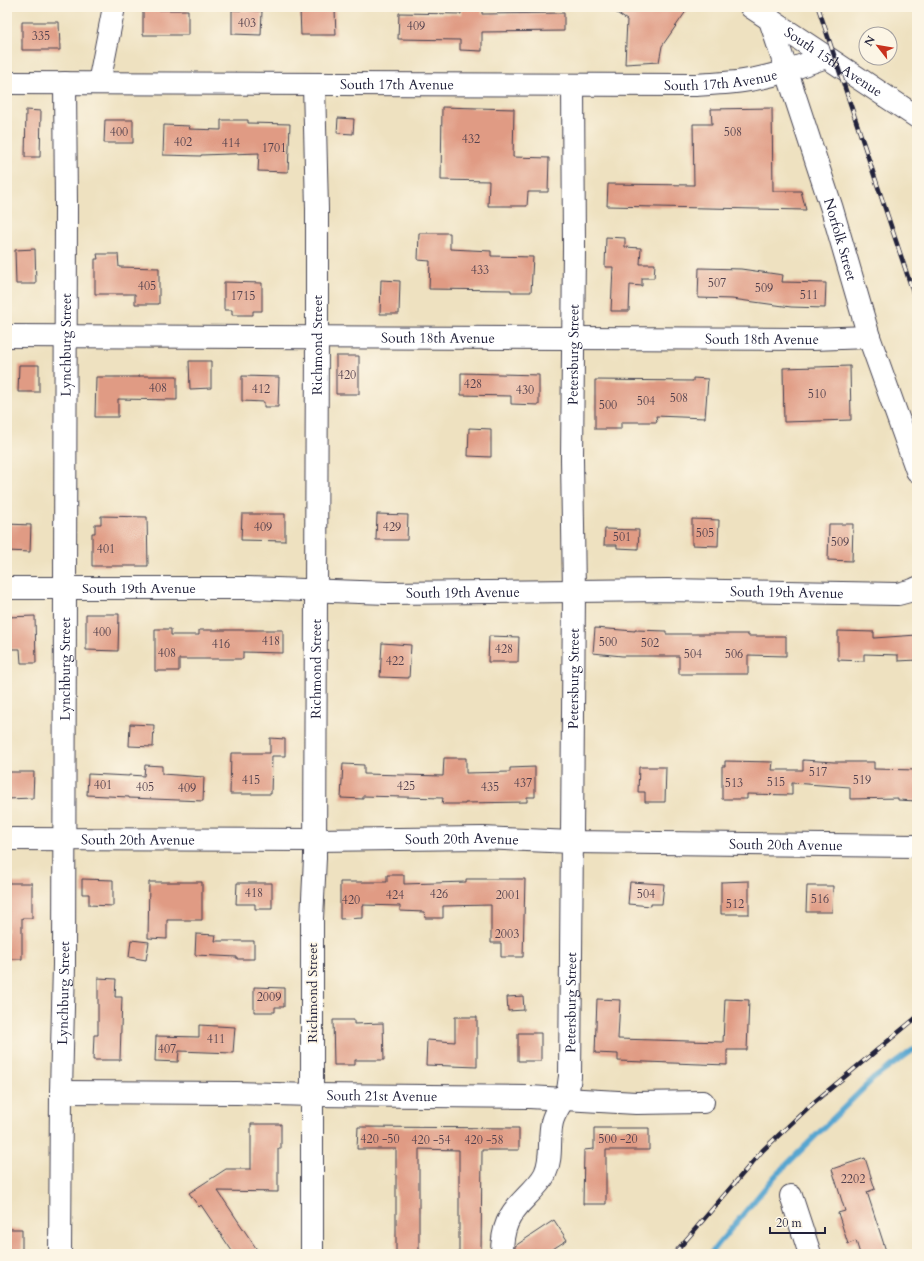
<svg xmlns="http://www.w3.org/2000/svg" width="924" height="1261" viewBox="0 0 924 1261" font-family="Cardo,serif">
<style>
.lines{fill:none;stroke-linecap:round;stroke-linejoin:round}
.stream{stroke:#56a6d0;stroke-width:5.5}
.building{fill:#e09b84}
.street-casing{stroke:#413f4f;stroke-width:24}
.secondary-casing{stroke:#413f4f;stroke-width:24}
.street{stroke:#fff;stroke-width:22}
.secondary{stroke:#fff;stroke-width:22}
.rail-casing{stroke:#22223b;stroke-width:4.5}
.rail{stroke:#fcf5e5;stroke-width:3;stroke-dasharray:9;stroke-linecap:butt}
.labels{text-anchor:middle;stroke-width:3.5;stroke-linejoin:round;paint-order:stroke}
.number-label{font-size:12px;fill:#52404d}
.street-label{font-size:14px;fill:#22223b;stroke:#fcf5e5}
</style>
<rect width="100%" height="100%" fill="#fcf5e5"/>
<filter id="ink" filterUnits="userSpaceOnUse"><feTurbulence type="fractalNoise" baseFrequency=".025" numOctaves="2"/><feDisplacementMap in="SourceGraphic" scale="8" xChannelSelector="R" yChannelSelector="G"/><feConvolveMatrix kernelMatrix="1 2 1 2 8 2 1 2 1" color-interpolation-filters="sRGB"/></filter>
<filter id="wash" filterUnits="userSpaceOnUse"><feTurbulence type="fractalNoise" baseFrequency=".012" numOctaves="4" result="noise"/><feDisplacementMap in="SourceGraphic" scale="16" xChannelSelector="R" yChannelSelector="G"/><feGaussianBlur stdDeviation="0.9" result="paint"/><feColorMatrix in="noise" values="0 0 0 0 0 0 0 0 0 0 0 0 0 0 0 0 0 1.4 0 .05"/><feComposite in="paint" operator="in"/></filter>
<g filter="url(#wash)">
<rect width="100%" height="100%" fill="#eee1c0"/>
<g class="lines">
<path class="stream" d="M710,1254L775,1176L873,1079L917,1047"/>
</g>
<g id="blocks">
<path class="building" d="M461,7H482V14L564,13V31L482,32V51L460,50V40L398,39L399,13L461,14Z
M608,7H689L662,46L659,62L625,64L627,20Z
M143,10H188V35H143Z
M232,10L262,11L261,35L232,34Z
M300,10H335L336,35H301Z
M22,22H59L60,50H22Z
M442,107L514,109L513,157L549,158L548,192H528L527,206H488L489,181L441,180Z
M772,108L773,191H801L806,210L607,206L608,184L694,185L693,124H712L711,109Z
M26,110L41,111L40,157H25Z
M338,118L354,119L353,134L337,133Z
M105,120H133V143H104Z
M221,120H248V123L290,124L288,172L258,171L259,153L201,155V156L163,155L164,125L190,126L189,129L221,130Z
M419,233H450V249L491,251V256L533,257L531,292H511V290L429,289L430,261L418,260Z
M606,237L625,238V247L641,248L640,264H655L654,278H642V286L630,285L629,311H611L613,267H605Z
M35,249L36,284H16L15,250Z
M97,254H118L119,267L159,268V304H135V294H95V259H98Z
M699,268L741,269L783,275L782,282L826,283L825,308L791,307L732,299L698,298Z
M381,280L400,281L399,314H380Z
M224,282L262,283V311H253V315H232V310H224Z
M336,356H359V394H336Z
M189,361H211V388L190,389Z
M19,365H39V392H18Z
M850,366L851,420L784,422L783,368Z
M461,373L539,375V405L511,404V396L461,395Z
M139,376H177V400L118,399V417H95L96,377H139Z
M242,376L279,377L278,407H264V402L242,401Z
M693,378L708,379L705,418L656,416L657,422H621V429H595V380L693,381Z
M469,428L491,429V457L468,456Z
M242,514H285V541L241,540Z
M377,514L408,515L407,540H376Z
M101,516L147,517L148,566H92V533H95V524H101Z
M692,519L719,520L718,546L692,545Z
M7,524L31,525L30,552L7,551Z
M829,524H853L852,561L828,560Z
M605,529L639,530L638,549L617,548V545H604Z
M86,614H119L118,651L86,650Z
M35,616L36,663H21L20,649H7V617Z
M595,628L635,631V630L666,631V634H748V636H786V656L748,655V674H679V656H622L593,653Z
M155,629H171V635H199V630H283V653L243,652V659H179V671H155Z
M838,631L874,632V638L917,635V660L898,661V655L864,654V661L838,660Z
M489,636L519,637L518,662H488Z
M382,643L411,645L409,678L380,677Z
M130,724L154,725L153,747L129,746Z
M270,738L285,739V756H272L271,794H230L231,753H270Z
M444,758H466V773L510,772V768L535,767V797H527V802L465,803V804H442L443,798L363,796V799L341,798L343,764L364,765V774L443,776Z
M803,760L834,762H874V769L917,770V801L898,800V798L850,799V787L792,783V795L747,794V799H722V766H725V761L773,762L772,770H803Z
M145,765L162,766V774L204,777L203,801L129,798V797L87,795L88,774L129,776V775L144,776Z
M639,767H666L665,802H645V792H638Z
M7,772H34L33,798L7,799Z
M387,875H404V884L466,882V879H525L523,957H501V943H491V905L443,906V918H425L424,912L400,911V906L363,905V918L340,919V882H387Z
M82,879L113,880V906L89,905V894H82Z
M749,881V914H721V882Z
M149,882H202V920H167V939L148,938Z
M630,882L664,884L662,904H651V906L628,904Z
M7,883H32V918H22V959H7Z
M237,883H272V909H255V904H236Z
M807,886H833L832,912H806Z
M196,934L216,935L215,941H254V959H237V957L195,955Z
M131,940L149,942L146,960L129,957Z
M98,978L116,979L115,997H122L120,1060H93L94,1035H98Z
M254,987L284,988V1007H275V1012H254Z
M523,996L524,1010L508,1011L507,997Z
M597,999L620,1000L618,1039L723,1042L725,999L749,1000L747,1050H727V1065L618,1061V1054L595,1053Z
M455,1017H477V1067L426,1065L427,1040L455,1042Z
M333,1020H354V1024L383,1023L384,1060H355V1065H334Z
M199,1025L235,1027L233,1053L179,1051L178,1062L155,1061L156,1036L199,1037Z
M518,1033H541V1061H518Z
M251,1124H281V1149H278V1192L218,1191L260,1254H234L201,1205L199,1207L189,1193L226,1169H251Z
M358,1127L519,1128V1150H482L481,1254H459V1150L419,1149V1254H396V1149H357Z
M594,1128H649V1150H606V1204H583L584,1150L594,1149Z
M865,1158L875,1189L867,1192L887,1254H860L856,1241L848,1244L838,1213L845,1211L832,1169Z
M554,1220L567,1240L545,1254H515V1246Z
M7,1229H22V1252L7,1251Z"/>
</g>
</g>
<g filter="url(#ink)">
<use href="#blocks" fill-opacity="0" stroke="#413f4f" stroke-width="1"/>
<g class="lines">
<g class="street-casing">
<g id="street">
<path id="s1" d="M766,8L832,209L869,337L917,471"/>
<path d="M786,71L826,57"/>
<path d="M99,83L114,7"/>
<path id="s2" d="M7,336L812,339L869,337"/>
<path id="s3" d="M7,588H248L387,593L667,590L898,594L913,590L917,588"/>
<path id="s4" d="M7,839L315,840L483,838L572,842L917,846"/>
<path id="s5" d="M61,1092L237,1093L312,1095L529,1097L636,1103L703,1102"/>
<path d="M791,1196L810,1254"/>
<path id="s6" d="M60,1254L61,1092L64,965L66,207L65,83"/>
<path id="s7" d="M312,1254V919L315,858L317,337V209L314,85"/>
<path id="s8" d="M502,1254C502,1228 508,1215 526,1197C533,1190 541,1182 545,1174C553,1157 548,1139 552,1122C555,1110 564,1101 568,1089C569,1086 569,1081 570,1077L574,592L572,459L574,248L573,85"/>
</g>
</g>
<g class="secondary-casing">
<g id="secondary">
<path id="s9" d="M751,7L917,117"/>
<path id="s10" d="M7,83L694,85C728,83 753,82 786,71"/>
</g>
</g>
<use href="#street" class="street"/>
<use href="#secondary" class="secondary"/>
<g class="rail-casing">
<path id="rail" d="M818,7L917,304
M674,1254L763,1150L813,1103L917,1017"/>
</g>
<use href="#rail" class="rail"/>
</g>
</g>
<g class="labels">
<g class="number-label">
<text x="247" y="27">403</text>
<text x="416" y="30">409</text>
<text x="41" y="40">335</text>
<text x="119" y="136">400</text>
<text x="733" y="136">508</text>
<text x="471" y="143">432</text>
<text x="183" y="146">402</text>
<text x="231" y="147">414</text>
<text x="274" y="152">1701</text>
<text x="480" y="274">433</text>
<text x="717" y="287">507</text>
<text x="147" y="290">405</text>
<text x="764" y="292">509</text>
<text x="809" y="299">511</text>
<text x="243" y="300">1715</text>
<text x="347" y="379">420</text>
<text x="473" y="388">428</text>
<text x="158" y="392">408</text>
<text x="261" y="393">412</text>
<text x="525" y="394">430</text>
<text x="817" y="398">510</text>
<text x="679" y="402">508</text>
<text x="646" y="405">504</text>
<text x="608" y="409">500</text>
<text x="263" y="531">409</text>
<text x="392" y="531">429</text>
<text x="705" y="537">505</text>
<text x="622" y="541">501</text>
<text x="840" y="546">509</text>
<text x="106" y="553">401</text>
<text x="102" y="636">400</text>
<text x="271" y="645">418</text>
<text x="608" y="646">500</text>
<text x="650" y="647">502</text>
<text x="221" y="648">416</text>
<text x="504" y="653">428</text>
<text x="167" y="657">408</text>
<text x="693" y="658">504</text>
<text x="734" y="658">506</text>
<text x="395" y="665">422</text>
<text x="818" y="776">517</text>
<text x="251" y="784">415</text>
<text x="862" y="784">519</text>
<text x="776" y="786">515</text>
<text x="523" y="787">437</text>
<text x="734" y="787">513</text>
<text x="103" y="789">401</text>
<text x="406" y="790">425</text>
<text x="145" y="791">405</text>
<text x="490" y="791">435</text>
<text x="187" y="792">409</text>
<text x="254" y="897">418</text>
<text x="439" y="898">426</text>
<text x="646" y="898">504</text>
<text x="395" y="899">424</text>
<text x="508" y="899">2001</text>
<text x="820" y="903">516</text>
<text x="351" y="904">420</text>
<text x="735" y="908">512</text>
<text x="507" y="938">2003</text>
<text x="269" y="1001">2009</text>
<text x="216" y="1043">411</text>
<text x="167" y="1053">407</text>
<text x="380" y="1143">420 -50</text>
<text x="618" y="1143">500 -20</text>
<text x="431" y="1144">420 -54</text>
<text x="484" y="1144">420 -58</text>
<text x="853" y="1183">2202</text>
</g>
<g class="street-label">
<text dy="5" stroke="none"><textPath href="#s9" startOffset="99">South 15th Avenue</textPath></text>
<text dy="5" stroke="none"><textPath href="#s10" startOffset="714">South 17th Avenue</textPath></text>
<text dy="5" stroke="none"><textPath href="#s10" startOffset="390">South 17th Avenue</textPath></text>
<text dy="5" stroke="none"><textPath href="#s1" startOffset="243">Norfolk Street</textPath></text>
<text dy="5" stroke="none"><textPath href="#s2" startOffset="431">South 18th Avenue</textPath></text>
<text dy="5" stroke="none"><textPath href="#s2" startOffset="755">South 18th Avenue</textPath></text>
<text dy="5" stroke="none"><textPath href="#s6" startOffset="909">Lynchburg Street</textPath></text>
<text dy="5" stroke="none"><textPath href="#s7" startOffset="909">Richmond Street</textPath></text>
<text dy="5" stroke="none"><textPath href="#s8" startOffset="918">Petersburg Street</textPath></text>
<text dy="5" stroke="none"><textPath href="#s3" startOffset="132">South 19th Avenue</textPath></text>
<text dy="5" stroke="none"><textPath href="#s3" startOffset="780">South 19th Avenue</textPath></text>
<text dy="5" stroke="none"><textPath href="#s3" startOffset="456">South 19th Avenue</textPath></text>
<text dy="5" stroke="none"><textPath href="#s6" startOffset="585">Lynchburg Street</textPath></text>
<text dy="5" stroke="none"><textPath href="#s7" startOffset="585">Richmond Street</textPath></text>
<text dy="5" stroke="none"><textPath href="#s8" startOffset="594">Petersburg Street</textPath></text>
<text dy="5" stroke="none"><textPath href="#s4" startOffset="131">South 20th Avenue</textPath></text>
<text dy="5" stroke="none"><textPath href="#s4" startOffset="455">South 20th Avenue</textPath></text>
<text dy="5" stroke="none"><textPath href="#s4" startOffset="779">South 20th Avenue</textPath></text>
<text dy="5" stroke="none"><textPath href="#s6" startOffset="261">Lynchburg Street</textPath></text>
<text transform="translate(312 993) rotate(-90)" y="5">Richmond Street</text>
<text dy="5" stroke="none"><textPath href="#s8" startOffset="270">Petersburg Street</textPath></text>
<text dy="5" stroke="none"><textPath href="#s5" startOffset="321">South 21st Avenue</textPath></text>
</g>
</g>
<rect width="924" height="1261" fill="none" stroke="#fcf5e5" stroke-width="24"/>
<g transform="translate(878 46) rotate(301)"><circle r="19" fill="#fcf5e5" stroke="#a5a1a1"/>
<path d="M0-3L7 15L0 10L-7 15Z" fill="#c8321e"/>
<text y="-6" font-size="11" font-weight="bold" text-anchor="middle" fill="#22223b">N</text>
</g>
<path d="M770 1227v6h55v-6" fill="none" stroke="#22223b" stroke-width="2"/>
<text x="776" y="1227" font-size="12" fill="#22223b" stroke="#fcf5e5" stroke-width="3" paint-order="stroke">20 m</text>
</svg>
